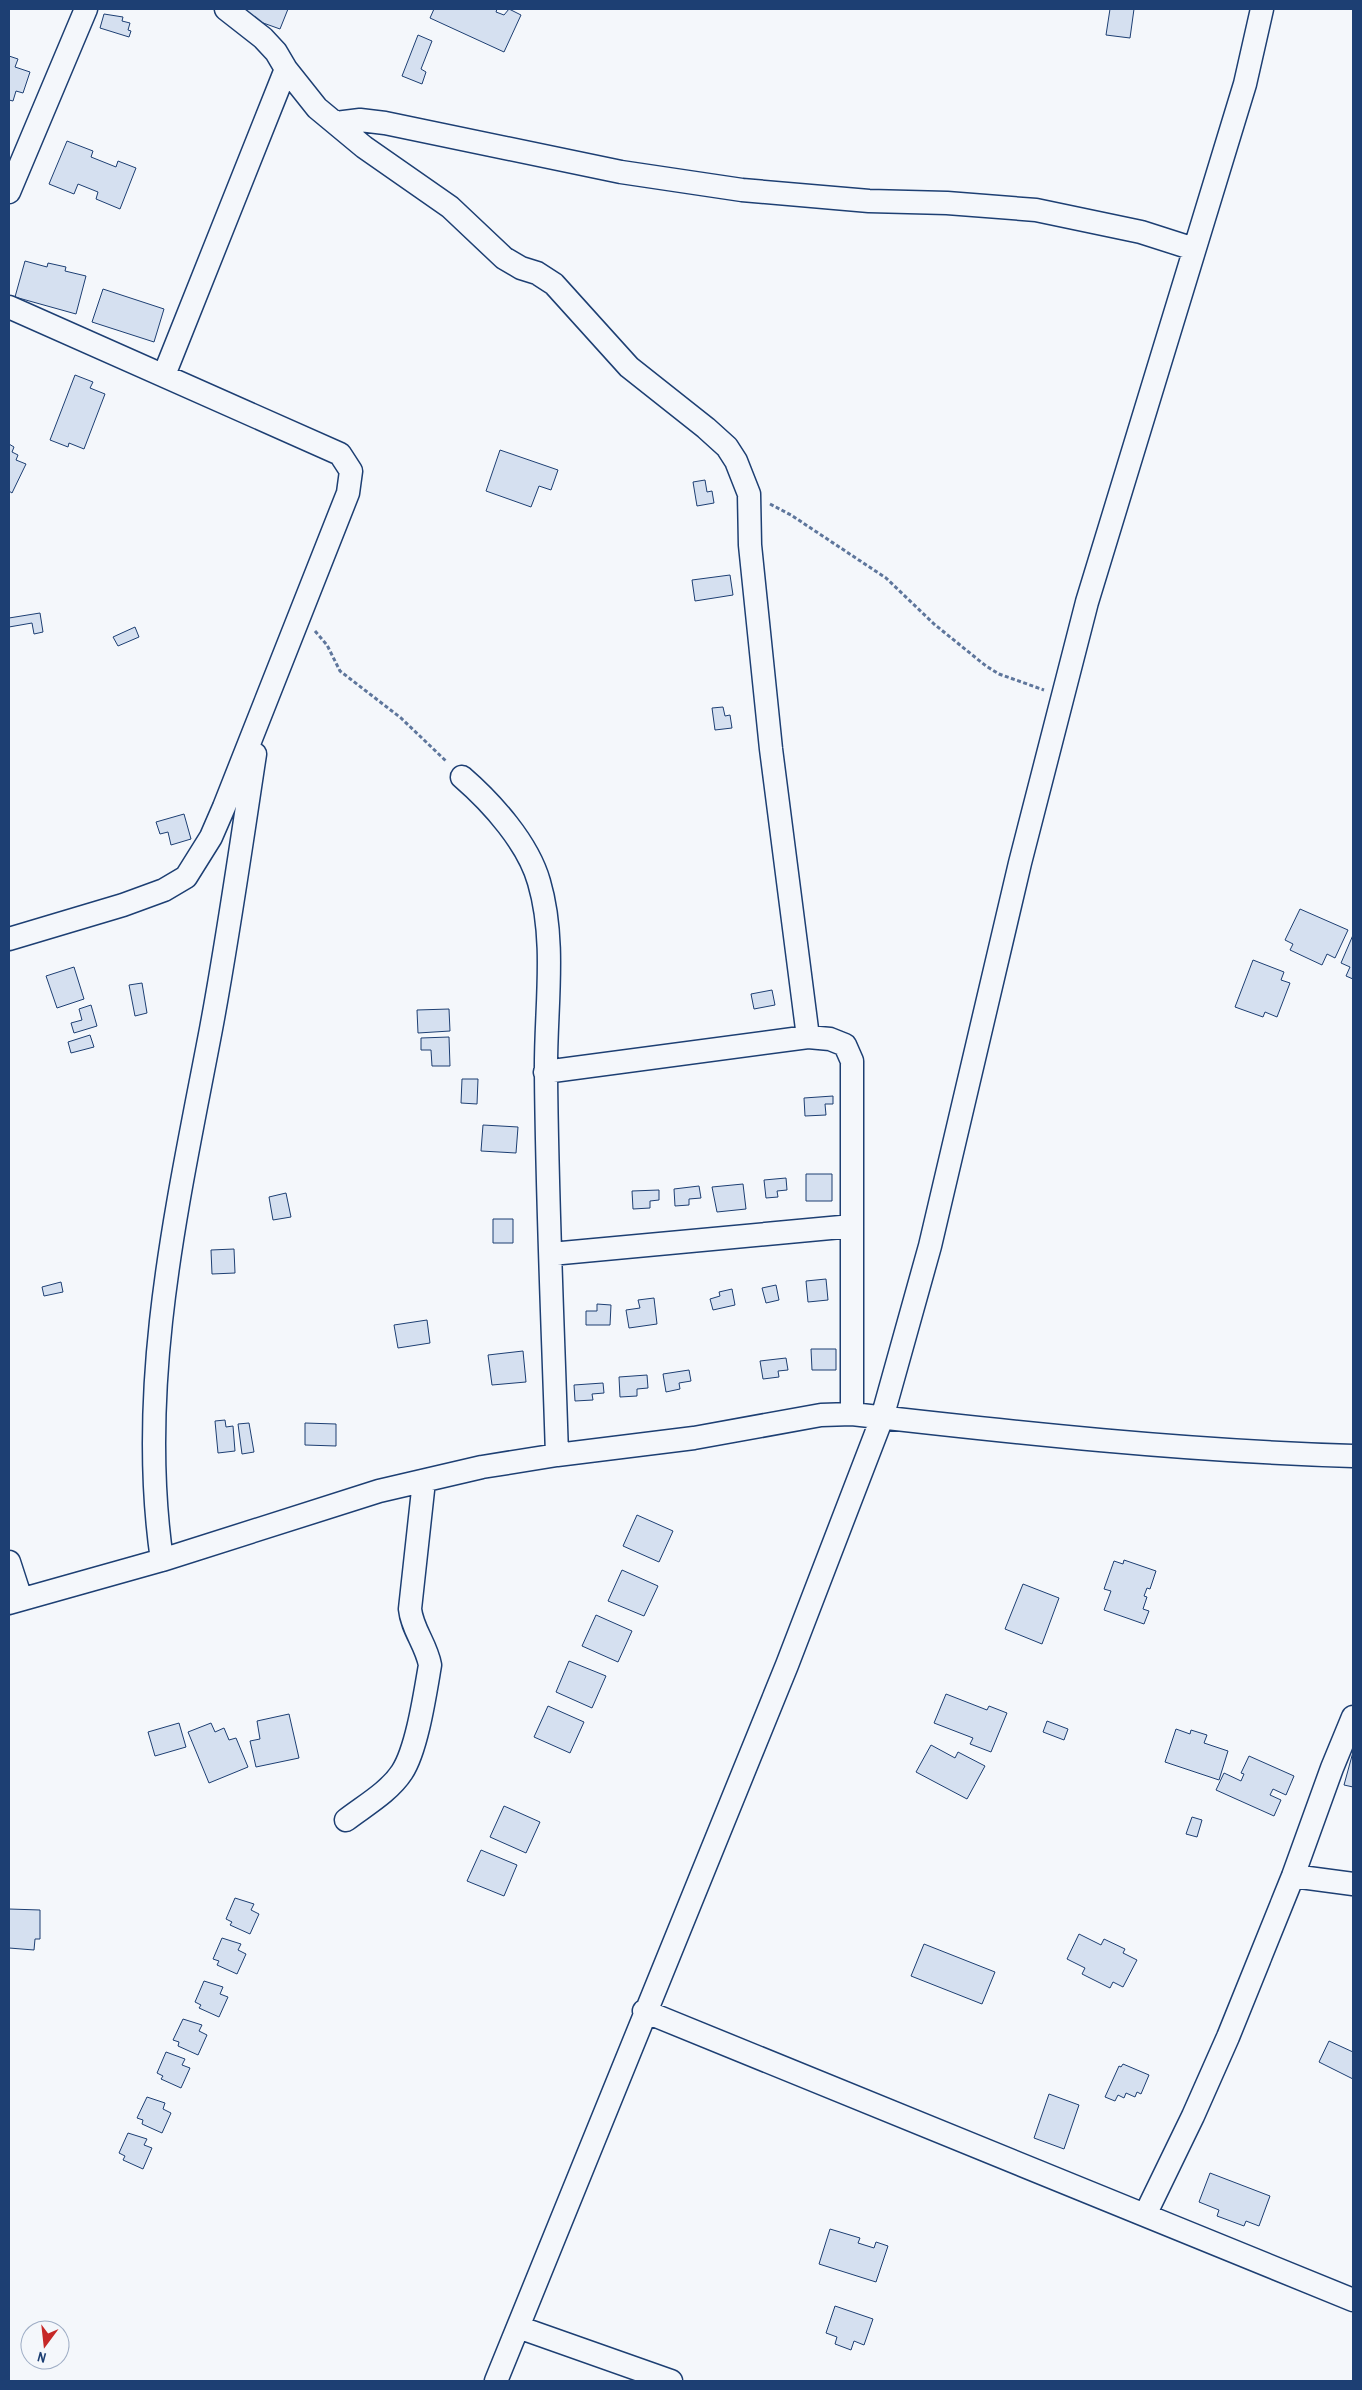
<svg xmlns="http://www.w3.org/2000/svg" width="1362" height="2390" viewBox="0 0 1362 2390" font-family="'Archivo Narrow',sans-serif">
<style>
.building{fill:#d5e0f0;stroke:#1d3f73}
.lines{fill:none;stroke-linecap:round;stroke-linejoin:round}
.minor-casing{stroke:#1d3f73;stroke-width:25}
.path{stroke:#5e769c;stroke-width:3;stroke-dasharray:4 2.5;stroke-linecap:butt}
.minor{stroke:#f4f7fb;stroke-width:22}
</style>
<rect width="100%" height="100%" fill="#f4f7fb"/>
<path class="building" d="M224,9H288L280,29Z
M434,9H497L496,12L504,15L509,9L521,15L504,52L430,18Z
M1110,9H1134L1130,38L1106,35Z
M104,14L123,17L122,21L130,23L128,30L131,31L129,37L100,28Z
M418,35L432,41L421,69L426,72L422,84L402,76Z
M9,56L18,59L15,67L30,72L23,93L16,91L13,101L9,100Z
M67,141L93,151L91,157L116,167L118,161L136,168L120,209L96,199L98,192L78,184L74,194L49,184Z
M25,261L47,267L48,263L66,267L65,271L86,276L76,314L15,297Z
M103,289L164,309L154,342L92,322Z
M75,375L93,382L90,388L105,394L84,449L69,443L68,447L50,440Z
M9,444L14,447L12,452L18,455L16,460L26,464L12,493L9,491Z
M500,450L558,470L551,490L539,486L531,507L486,491Z
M705,480L707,492L712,491L714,503L697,506L693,482Z
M730,575L733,595L695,601L692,580Z
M40,613L43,632L34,634L32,623L9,627V618Z
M135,627L139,637L118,646L113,637Z
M723,707L725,716L730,715L732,728L715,730L712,708Z
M184,814L191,839L171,845L168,832L160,834L156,822Z
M1300,909L1348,930L1335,958L1327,954L1322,965L1290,950L1293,944L1285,940Z
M1353,935V979L1346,976L1350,967L1341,963Z
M1253,960L1284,972L1281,980L1290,983L1277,1017L1265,1012L1263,1017L1235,1007Z
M74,967L84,999L57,1008L46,976Z
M142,983L147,1013L135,1016L129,985Z
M772,990L775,1005L754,1009L751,994Z
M91,1005L97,1026L74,1033L71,1023L82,1020L79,1009Z
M449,1009L450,1031L418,1033L417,1010Z
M90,1035L94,1047L71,1053L68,1042Z
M449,1037L450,1066H432L431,1050H421V1038Z
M462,1079H478L477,1104L461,1103Z
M833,1096V1104H825L826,1115L805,1116L804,1098Z
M483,1125L518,1127L516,1153L481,1151Z
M806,1174H832V1201H806Z
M786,1178L787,1190L777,1191L778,1197L766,1198L764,1180Z
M743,1184L746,1209L717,1212L712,1187Z
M699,1186L701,1198L689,1199V1205L675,1206L674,1189Z
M659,1190V1200L650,1201V1208L633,1209L632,1191Z
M286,1193L291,1217L273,1220L269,1197Z
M493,1219H513V1243H493Z
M234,1249L235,1273L212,1274L211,1250Z
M826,1279L828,1300L808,1302L806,1281Z
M61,1282L63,1292L44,1296L42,1287Z
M776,1285L779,1300L766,1303L762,1288Z
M732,1289L735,1305L713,1310L710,1299L720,1296L719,1292Z
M654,1298L657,1324L629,1328L626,1310L640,1308L638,1300Z
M597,1304L611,1305L610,1325H586V1311H597Z
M427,1320L430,1343L398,1348L394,1325Z
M811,1349H836V1370H812Z
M523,1351L526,1382L492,1385L488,1355Z
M786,1358L788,1370L778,1371L779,1377L763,1379L760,1361Z
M689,1370L691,1381L679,1383L680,1389L666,1392L663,1374Z
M647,1375L648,1388L637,1389V1396L620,1397L619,1377Z
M603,1383L604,1393L592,1394L593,1400L575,1401L574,1385Z
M225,1420L226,1427L233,1426L235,1451L218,1453L215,1421Z
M249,1423L254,1452L242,1454L238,1424Z
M305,1423L336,1424V1446L305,1445Z
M637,1515L673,1531L659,1562L623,1546Z
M1124,1560L1156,1571L1150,1589L1147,1588L1144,1596L1147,1597L1143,1609L1149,1611L1144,1624L1104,1610L1111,1591L1104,1589L1114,1561L1123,1564Z
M622,1570L658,1586L644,1616L608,1601Z
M1023,1584L1059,1598L1042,1644L1005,1629Z
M596,1615L632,1631L618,1662L582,1646Z
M569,1661L606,1676L592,1708L556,1692Z
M946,1694L987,1710L989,1706L1007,1713L991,1752L970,1744L973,1738L934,1723Z
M548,1706L584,1722L570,1753L534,1737Z
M289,1714L299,1758L256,1767L250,1741L260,1739L257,1721Z
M1047,1721L1068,1729L1064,1740L1043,1732Z
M179,1723L186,1747L155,1756L148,1732Z
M211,1723L215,1732L224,1728L229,1740L236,1738L248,1767L209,1783L188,1732Z
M1176,1729L1190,1734L1191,1730L1207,1735L1204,1743L1228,1751L1219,1780L1165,1762Z
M931,1745L955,1758L958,1752L985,1766L967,1799L916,1772Z
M1353,1752V1787L1344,1785Z
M1249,1756L1294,1776L1286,1795L1273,1789L1270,1795L1281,1800L1274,1816L1216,1790L1224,1773L1241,1781L1244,1774L1241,1773Z
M504,1806L540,1822L526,1853L490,1837Z
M1192,1817L1202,1820L1197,1837L1186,1834Z
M481,1850L517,1865L504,1896L467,1881Z
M235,1898L254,1904L251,1910L259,1914L250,1934L230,1925L232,1922L226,1919Z
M9,1909L40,1910V1939H35L34,1950L9,1948Z
M1079,1934L1101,1945L1104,1939L1125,1949L1123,1953L1137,1960L1123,1987L1113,1982L1110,1988L1082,1974L1085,1968L1067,1959Z
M222,1938L241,1944L238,1950L246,1954L237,1974L217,1965L219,1961L213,1959Z
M924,1944L995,1972L982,2004L911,1976Z
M204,1981L223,1987L220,1994L228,1997L219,2017L199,2008L201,2005L195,2002Z
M183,2019L202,2025L199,2031L207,2035L198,2055L178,2046L179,2042L173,2040Z
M1329,2041L1353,2052V2079L1319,2062Z
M166,2052L185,2059L182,2065L190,2068L181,2088L161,2079L163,2076L157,2073Z
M1123,2064L1149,2075L1141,2094L1137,2092L1135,2097L1126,2093L1124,2098L1118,2095L1115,2101L1105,2097L1119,2066L1121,2067Z
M1049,2094L1079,2105L1064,2149L1034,2138Z
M147,2097L165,2103L163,2109L171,2113L162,2133L142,2124L143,2120L137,2118Z
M128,2133L147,2139L144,2145L152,2148L143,2169L123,2160L125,2156L119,2153Z
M1210,2173L1270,2196L1259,2226L1246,2221L1244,2226L1217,2216L1219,2210L1199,2202Z
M830,2229L860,2238L858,2243L874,2248L876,2242L888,2246L876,2282L819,2264Z
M835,2306L873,2319L864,2345L854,2341L851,2350L835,2344L837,2337L826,2333Z"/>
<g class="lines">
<g class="minor-casing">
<path id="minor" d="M226,9L263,38L276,52L286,69L317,108L364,147L450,207L504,258L521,268L537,273L554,284L629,367L706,428L727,447L736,461L749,494L750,545L771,749L808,1037
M336,123L360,120L385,123L621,172L742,190L869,201L947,203L1036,210L1141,232L1194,249
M9,192L86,9
M9,307L340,454L351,471L348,493L224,807L211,837L186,877L164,890L123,905L9,939
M164,375L286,69
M462,777C492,803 528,843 539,882C557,943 545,1011 546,1074C547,1201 553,1328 557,1455
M545,1072L808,1037L830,1039L845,1045L852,1061V1414
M551,1254L852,1226
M162,1560C136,1382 178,1203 211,1029C228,938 241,846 255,754
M9,1562L21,1599
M9,1603L162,1560L379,1491L482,1467L557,1455L694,1438L821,1415L852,1414C1018,1433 1186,1451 1353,1456
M346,1820C364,1806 389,1792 402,1772C417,1749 425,1694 430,1665C426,1644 412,1629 410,1609L424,1481
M1293,1876L1353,1884
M644,2011L1353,2300
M1145,2215L1193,2116L1228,2037L1293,1876L1332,1768L1353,1717
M518,2327L671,2381
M496,2381L787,1665L882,1418L930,1246L1020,863L1087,602L1245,84L1262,9"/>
</g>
<path class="path" d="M770,504L791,515L886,578L934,624L986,666L999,674L1044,690
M315,631L327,645L340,671L401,718L447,762"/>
<use href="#minor" class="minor"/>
</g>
<rect width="1362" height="2390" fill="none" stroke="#1d3f73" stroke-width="20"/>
<g transform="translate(45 2345) rotate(195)"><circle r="24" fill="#f4f7fb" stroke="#9eadc5"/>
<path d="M0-4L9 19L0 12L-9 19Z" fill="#c62828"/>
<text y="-8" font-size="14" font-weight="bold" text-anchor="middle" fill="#1d3f73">N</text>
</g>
</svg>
